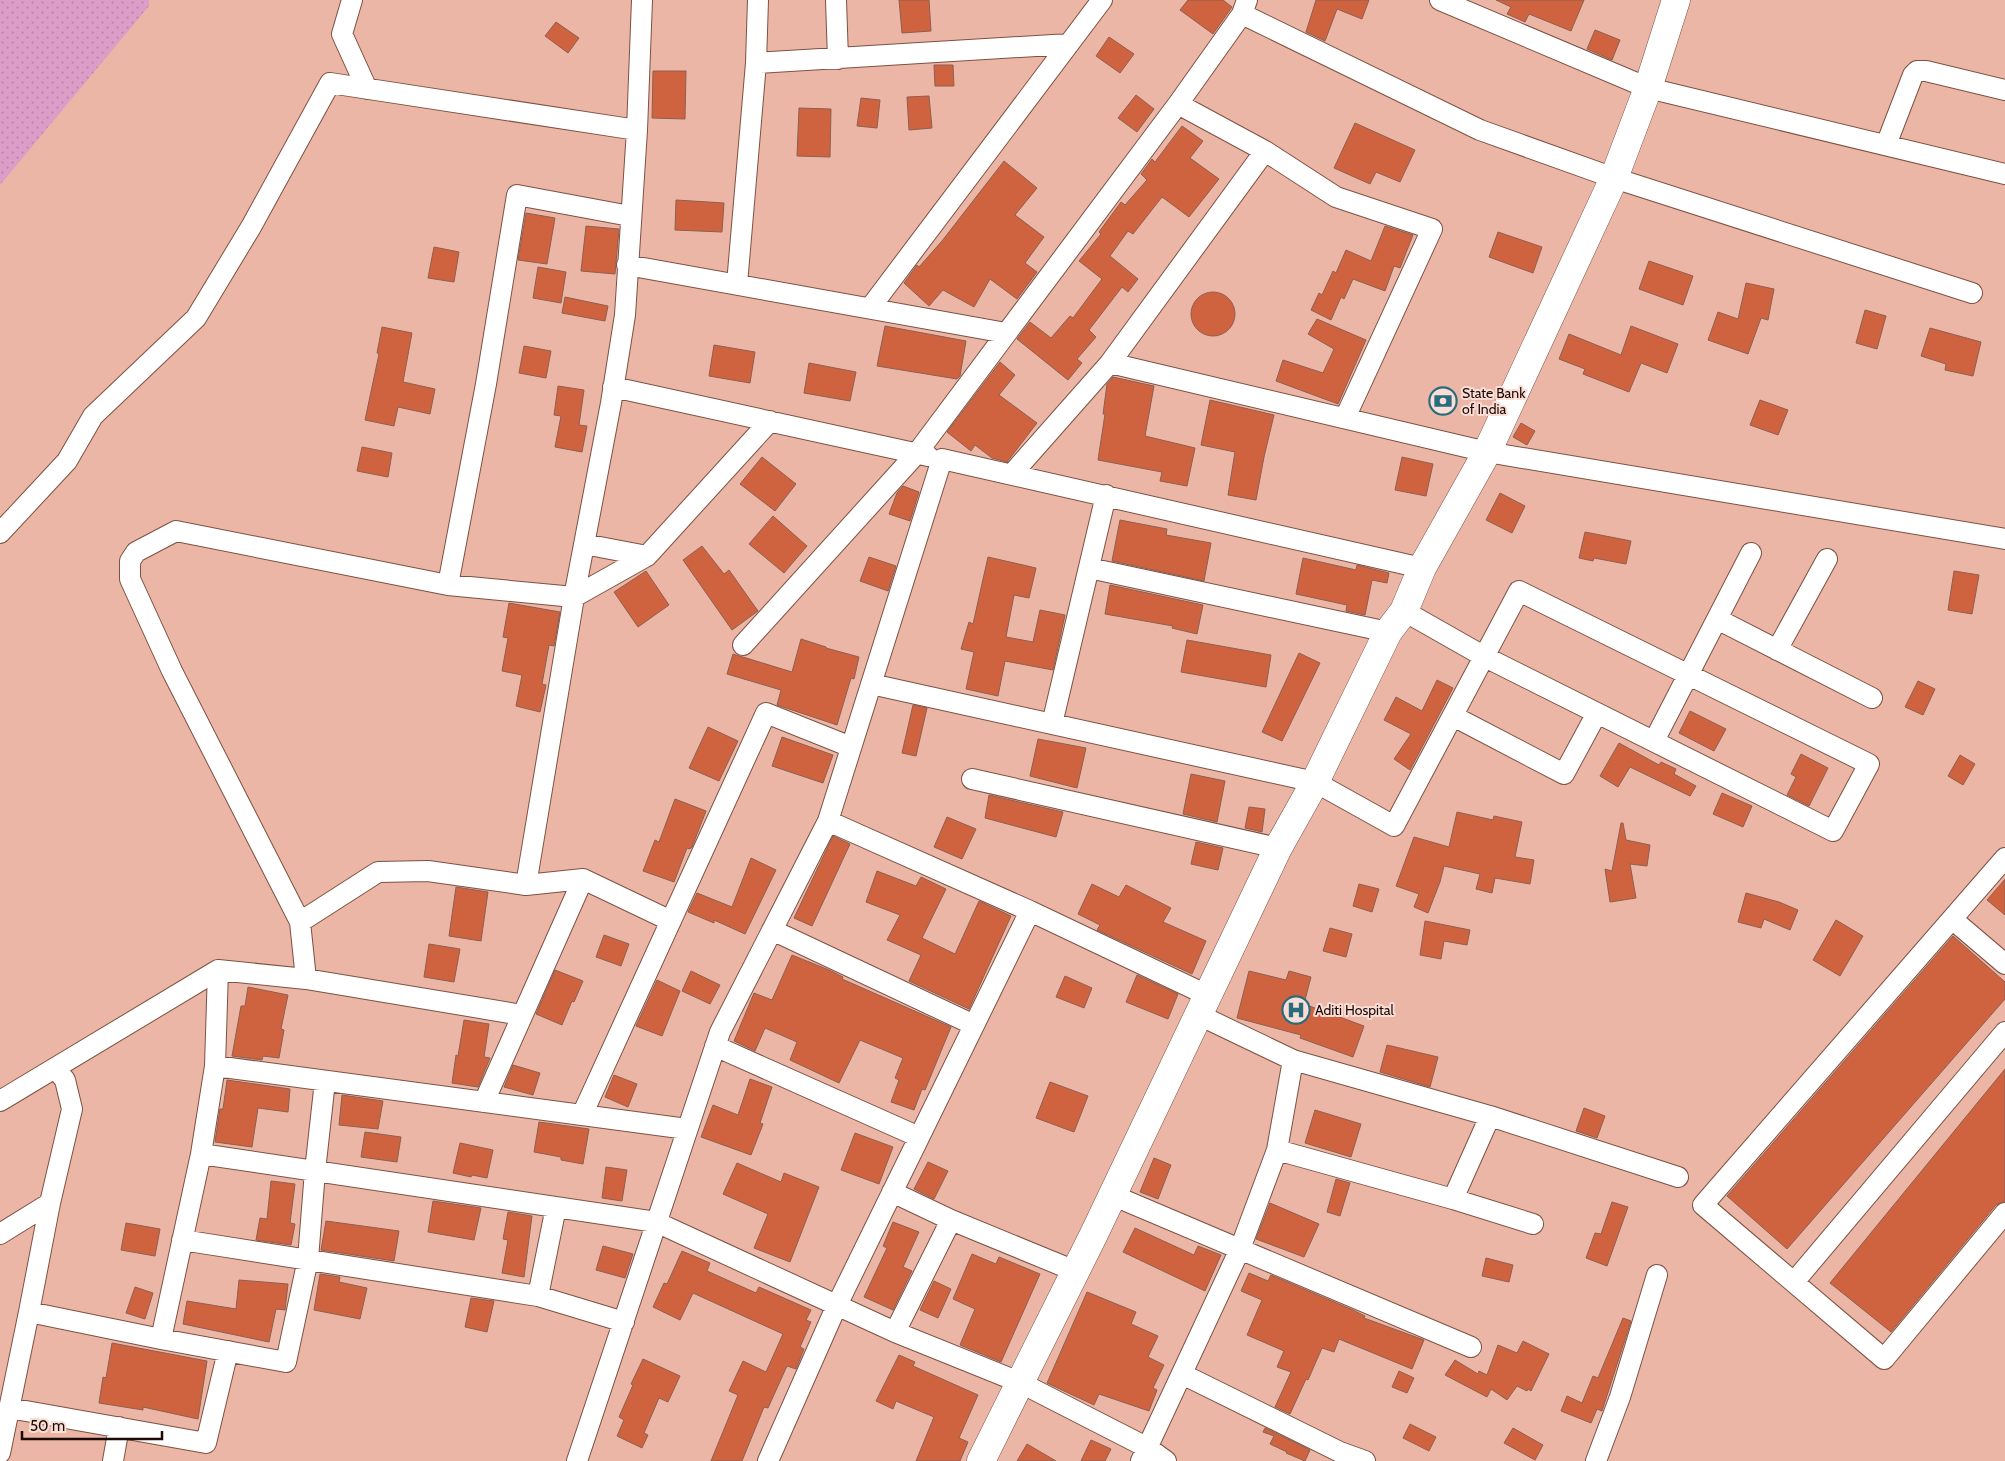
<svg xmlns="http://www.w3.org/2000/svg" width="2005" height="1461" viewBox="0 0 2005 1461" font-family="Cabin,sans-serif">
<style>
.grass{fill:url(#grass-dots)}
.building{fill:#cf6340;stroke:#8e5f50}
.lines{fill:none;stroke-linecap:round;stroke-linejoin:round}
.street-casing{stroke:#7e5142;stroke-width:22}
.secondary-casing{stroke:#7e5142;stroke-width:29}
.street{stroke:#fff;stroke-width:20}
.secondary{stroke:#fff;stroke-width:28}
.labels{text-anchor:middle;stroke-width:4;stroke-linejoin:round;paint-order:stroke}
.poi-label{font-size:14px;fill:#1b0905;stroke:#faded5;text-anchor:start}
</style>
<defs>
<pattern id="grass-dots" width="8" height="8" patternUnits="userSpaceOnUse" patternTransform="scale(1.25)"><rect width="8" height="8" fill="#dc9dc8"/><path d="M2 2h.1M6 6h.1" fill="none" stroke="#bc86aa" stroke-width="1.8" stroke-linecap="round"/></pattern>
</defs>
<rect width="100%" height="100%" fill="#ebb6a5"/>
<path class="grass" d="M0,0H149V6L0,185Z"/>
<path class="building" d="M899,0H929L931,31L902,33Z
M1188,0H1223L1232,7L1213,34L1180,10Z
M1316,0H1369L1362,19L1337,9L1325,41L1306,32Z
M1496,0H1584L1571,31L1529,14L1525,22L1507,14L1511,7Z
M556,22L579,38L568,53L545,36Z
M1595,30L1620,40L1612,60L1587,49Z
M1109,37L1134,54L1120,73L1096,56Z
M934,65H953L954,86H935Z
M653,71H686L685,119L652,118Z
M1136,95L1154,109L1137,132L1118,118Z
M929,96L932,128L909,130L907,97Z
M861,98L880,100L877,128L857,126Z
M799,108L831,109L830,157L797,156Z
M1355,123L1415,150L1400,182L1376,172L1370,184L1334,168Z
M1182,126L1203,141L1190,158L1219,179L1189,217L1162,197L1133,234L1128,231L1110,256L1138,279L1128,292L1122,287L1089,330L1096,337L1077,359L1082,363L1068,380L1017,339L1030,322L1051,338L1070,316L1073,318L1102,279L1079,261L1101,234L1099,232L1121,202L1125,205L1147,180L1141,174L1152,159L1155,162Z
M1004,161L1037,188L1015,215L1044,237L1025,263L1037,272L1017,299L990,279L974,307L943,290L929,306L904,283L917,265L919,267L942,241Z
M676,200L724,203L722,232L675,230Z
M526,213L555,218L547,264L518,260Z
M586,226L619,229L615,274L581,271Z
M1385,226L1413,235L1400,268L1394,266L1385,291L1353,279L1344,299L1341,297L1331,320L1311,310L1319,293L1322,295L1333,271L1336,273L1346,250L1371,261Z
M1498,232L1542,247L1533,273L1489,257Z
M434,247L459,252L454,282L428,278Z
M1649,261L1693,276L1683,305L1639,289Z
M538,267L566,272L561,303L533,298Z
M1746,283L1774,289L1768,320L1761,318L1748,354L1708,340L1718,312L1738,319Z
M1191 314a22 22 0 1 1 44 0a22 22 0 1 1-44 0Z
M565,297L608,306L605,321L562,313Z
M1865,310L1886,316L1877,349L1856,343Z
M1317,319L1366,340L1338,404L1276,381L1283,360L1323,373L1334,349L1308,334Z
M885,326L966,341L960,376L957,379L877,366Z
M1631,326L1678,344L1667,373L1641,363L1629,392L1583,374L1585,369L1559,359L1569,334L1621,355Z
M382,327L412,333L403,382L435,389L430,414L398,407L394,426L365,420L379,354L377,353Z
M1930,328L1981,342L1973,376L1945,370L1946,364L1921,356Z
M714,345L755,352L750,383L709,376Z
M524,346L551,351L546,378L519,373Z
M1000,362L1015,375L999,395L1037,423L1007,462L992,458L975,445L971,451L947,432Z
M809,363L856,372L850,401L804,393Z
M1113,377L1154,386L1145,436L1195,448L1187,486L1160,481L1162,472L1098,460L1105,414H1103L1107,384Z
M558,386L584,390L579,425L587,426L582,452L555,447L561,416L554,415Z
M1210,400L1274,415L1264,457L1256,500L1228,495L1235,452L1201,445Z
M1760,400L1788,410L1778,435L1750,425Z
M1521,423L1535,431L1527,445L1513,437Z
M362,447L392,453L388,477L357,471Z
M762,457L796,484L775,511L740,484Z
M1402,457L1433,464L1426,496L1395,490Z
M903,486L919,492L910,521L889,514L897,493Z
M1500,493L1525,506L1512,533L1486,520Z
M773,516L807,546L784,573L749,544Z
M1120,520L1167,529L1166,535L1211,543L1204,581L1112,561Z
M1585,532L1631,541L1626,564L1594,558L1593,561L1579,558Z
M702,546L724,574L729,570L758,611L732,630L683,560Z
M869,557L896,566L888,591L860,581Z
M988,557L1036,568L1029,598L1014,595L1006,637L1033,642L1040,610L1065,615L1053,670L1005,661L998,696L966,689L974,652L961,649L969,622L973,624Z
M1303,558L1356,570L1357,565L1389,573L1387,583L1372,580L1365,615L1346,611L1347,605L1296,594Z
M646,571L669,605L638,627L614,592Z
M1954,571L1979,575L1972,614L1948,610Z
M1110,585L1203,605L1197,634L1172,628L1173,626L1105,614Z
M509,603L560,612L554,646L549,645L542,684L546,685L540,712L516,706L522,675L502,671L508,638L503,637Z
M801,639L826,647V648L859,657L854,679L851,678L837,725L777,705L781,690L727,674L733,654L792,672Z
M1187,640L1271,655L1266,687L1181,672Z
M1299,653L1320,663L1282,741L1262,732Z
M1437,680L1453,688L1410,770L1394,759L1411,734L1384,720L1396,697L1422,711Z
M1918,681L1935,689L1923,715L1905,707Z
M913,705L927,708L916,756L902,753Z
M1690,711L1726,729L1714,751L1679,733Z
M708,727L738,741L719,781L689,768Z
M782,737L833,755L823,783L772,766Z
M1038,739L1086,748L1077,788L1030,776Z
M1619,743L1659,765L1661,762L1676,769L1674,774L1696,786L1690,796L1630,767L1618,787L1600,776Z
M1801,754L1828,768L1809,806L1787,795L1796,777L1791,774Z
M1960,755L1975,764L1963,785L1948,776Z
M1191,774L1225,781L1217,822L1183,814Z
M1722,793L1752,806L1743,827L1713,814Z
M989,795L1063,812L1056,837L985,818Z
M675,799L706,811L692,847L690,849L687,848L674,882L643,871L655,840L659,842Z
M1249,807L1265,809L1262,832L1245,828Z
M1457,812L1493,820L1494,816L1522,822L1515,857L1534,860L1530,884L1495,878L1492,893L1476,889L1480,874L1444,866L1440,882L1428,913L1414,907L1419,894L1396,886L1414,837L1449,847Z
M947,817L976,829L962,859L934,847Z
M1621,823H1623L1626,840L1650,845L1647,866L1630,864L1636,898L1610,902L1605,869L1612,871Z
M833,836L850,844L812,926L794,918Z
M1196,842L1223,848L1218,870L1191,864Z
M751,858L776,870L745,934L714,920V923L688,912L697,893L732,907Z
M877,871L916,886L921,877L946,889L922,938L955,954L979,901L1011,916L969,1009L909,981L921,955L887,940L900,915L866,902Z
M2005,879V915L1987,900Z
M1092,884L1119,897L1126,885L1171,908L1163,922L1206,941L1192,974L1097,930L1100,925L1078,914Z
M1359,884L1379,889L1372,912L1353,906Z
M456,887L488,892L481,941L449,936Z
M1746,893L1779,902L1798,910L1790,930L1764,919L1761,928L1738,922Z
M1836,920L1863,936L1840,976L1813,960Z
M1425,921L1470,930L1467,945L1444,941L1441,959L1420,955Z
M1330,928L1352,934L1346,957L1323,951Z
M604,935L629,944L621,966L596,957Z
M1953,936L2005,982V999L1787,1249L1727,1196Z
M429,944L460,949L454,982L424,977Z
M792,955L829,970L843,977L842,979L951,1027L925,1090L922,1089L914,1110L891,1102L899,1080L895,1078L903,1058L860,1040L839,1083L790,1060L797,1042L765,1028L755,1051L734,1041L754,993L772,1000Z
M555,970L583,981L574,1002L572,1001L562,1025L536,1014Z
M691,971L720,985L710,1004L682,991Z
M1249,971L1286,980L1289,971L1311,977L1304,1004L1364,1026L1353,1057L1300,1038L1301,1035L1237,1018Z
M1137,975L1178,994L1168,1019L1126,1002Z
M1065,976L1092,988L1084,1008L1056,997Z
M657,980L680,991L662,1036L636,1026Z
M248,987L288,995L281,1029L284,1030L279,1058L263,1056L262,1060L232,1056L241,1006H245Z
M464,1020L489,1024L484,1057L490,1058L478,1087L452,1083L456,1055L458,1056Z
M1387,1045L1438,1057L1430,1087L1380,1072Z
M513,1065L540,1073L533,1095L504,1087Z
M2005,1069V1201L1996,1205L1891,1332L1830,1283Z
M614,1075L637,1084L628,1107L605,1097Z
M750,1079L772,1087L760,1123L763,1124L751,1155L701,1137L713,1105L738,1115Z
M227,1080L290,1089L288,1112L258,1108L252,1147L215,1142L220,1109H223Z
M1050,1082L1088,1096L1074,1132L1036,1118Z
M342,1095L383,1101L378,1129L339,1125Z
M1584,1108L1605,1116L1597,1138L1576,1131Z
M1315,1110L1361,1124L1351,1157L1305,1143Z
M539,1122L589,1129L583,1164L561,1160V1157L534,1152Z
M365,1132L401,1137L397,1162L361,1157Z
M855,1133L893,1147L879,1184L841,1170Z
M460,1143L493,1150L487,1178L472,1175L471,1177L453,1173Z
M1154,1158L1171,1165L1158,1199L1140,1192Z
M928,1162L948,1171L934,1199L914,1189Z
M737,1163L781,1182L784,1173L819,1187L790,1262L754,1248L768,1214L723,1194Z
M606,1167L627,1170L622,1201L602,1198Z
M1336,1179L1350,1183L1340,1216L1327,1212Z
M271,1181L295,1184L290,1223L295,1224L291,1245L256,1240L260,1218L267,1219Z
M433,1201L481,1208L474,1240L428,1232Z
M1612,1202L1628,1207L1607,1266L1586,1258L1595,1233L1601,1234Z
M1270,1203L1319,1224L1304,1257L1256,1239Z
M508,1212L532,1216L524,1277L502,1273L508,1240L503,1239Z
M326,1221L399,1231L394,1261L321,1250Z
M893,1222L919,1232L903,1267L912,1271L893,1310L864,1297L887,1248L883,1246Z
M126,1223L160,1229L155,1256L121,1250Z
M1135,1228L1194,1255L1198,1246L1221,1255L1205,1291L1123,1252Z
M603,1246L633,1254L625,1278L596,1270Z
M682,1251L710,1263L707,1271L756,1293L759,1287L811,1310L806,1320L811,1322L800,1347L804,1349L796,1369L787,1366L768,1408L764,1407L742,1461H711L738,1395L729,1391L743,1361L766,1372L783,1334L693,1293L680,1320L653,1307L664,1283L667,1284Z
M972,1254L996,1264L999,1257L1040,1274L1001,1362L960,1345L975,1309L953,1299Z
M1486,1258L1513,1265L1509,1282L1482,1276Z
M1249,1273L1268,1281L1271,1275L1353,1310L1365,1316L1364,1318L1424,1340L1412,1369L1339,1339L1334,1352L1322,1348L1308,1380L1306,1379L1290,1414L1275,1407L1291,1372L1277,1367L1284,1351L1247,1335L1262,1300L1241,1291Z
M320,1274L340,1277L339,1282L367,1288L360,1319L314,1310Z
M239,1280L288,1284L285,1310L276,1309L269,1342L183,1324L187,1301L236,1309Z
M934,1281L951,1289L938,1318L920,1310Z
M135,1287L153,1293L145,1319L126,1313Z
M1087,1292L1136,1312L1131,1324L1158,1336L1148,1357L1164,1365L1153,1388L1157,1390L1149,1411L1099,1394L1094,1405L1047,1383Z
M471,1298L494,1301L487,1332L465,1327Z
M1623,1318L1631,1321L1602,1411L1597,1409L1591,1423L1561,1411L1567,1396L1582,1403L1593,1376L1598,1378Z
M1523,1341L1549,1354L1531,1391L1528,1389L1527,1391L1517,1386L1507,1400L1491,1389L1487,1397L1445,1375L1455,1360L1478,1374L1479,1371L1487,1375L1498,1345L1517,1353Z
M112,1343L207,1361L198,1419L143,1407V1410L99,1403L103,1377L106,1378Z
M899,1355L915,1362L913,1366L978,1395L959,1438L968,1442L960,1461H916L934,1417L896,1401L893,1409L876,1401Z
M643,1359L680,1376L668,1402L659,1398L644,1433L648,1435L642,1448L617,1436L624,1420L619,1417L633,1385L631,1384Z
M1399,1371L1414,1378L1407,1393L1392,1387Z
M1410,1424L1436,1437L1429,1451L1403,1438Z
M1265,1428L1310,1450L1305,1461L1286,1453L1287,1452L1270,1444L1274,1436L1263,1432Z
M1513,1428L1543,1445L1535,1460L1504,1443Z
M1091,1440L1111,1449L1105,1461H1081Z
M1027,1444L1056,1461H1017Z"/>
<g class="lines">
<g class="street-casing">
<path id="street" d="M352,0L342,34L367,89
M836,0L838,59
M1247,0L1242,14L1480,130L1614,178L1972,293
M1440,0L1648,88L2005,174
M756,63L1069,44
M1886,145L1913,75L1917,71H1926L2005,90
M1265,151L1336,197L1432,229L1345,418
M627,265L1006,333
M737,284L756,63L758,0
M870,308L1102,0
M1110,363L1265,151L1178,104
M613,387L928,456
M1012,474L1110,363L1487,452L2005,539
M0,533L67,461L93,416L196,318L251,227L330,83L637,130
M584,544L647,556L770,421
M1089,568L1388,632
M448,585L486,384L517,195L630,216
M1717,619L1872,698
M743,645L917,453L1178,104L1242,14
M1777,650L1827,559
M871,684L1315,782L1394,826L1519,591L1869,764L1833,831L1485,657L1404,611
M1453,716L1564,774L1597,713
M1052,724L1106,495
M1654,741L1751,553
M972,779L1278,848
M828,821L1030,911L1209,996
M2005,858L1703,1205L1884,1359L2005,1213
M526,885L574,597L611,403L625,315L637,130L642,0
M1952,919L2005,964
M300,922L172,671L130,579V561L136,552L176,531L448,585L574,597L647,556
M772,930L974,1025
M306,979L300,922L378,872L428,871L526,885L583,879L671,921
M1199,1015L1293,1060L1490,1116L1678,1177
M715,1046L919,1137
M215,1066L687,1129
M0,1101L218,970
M484,1102L583,879
M582,1115L766,713L851,747
M1277,1150L1293,1060
M201,1154L215,1066L218,970L306,979L522,1015
M892,1192L951,1220L1075,1271
M1112,1195L1471,1347
M1453,1199L1490,1116
M0,1234L50,1203
M182,1240L538,1296L556,1207
M1794,1282L2005,1032
M538,1296L624,1322
M29,1312L50,1203L72,1109L65,1080L56,1069
M895,1332L951,1220
M161,1339L286,1362L308,1259L315,1171L325,1081
M1182,1374L1340,1452L1365,1461
M9,1408L206,1443L228,1351
M0,1453L29,1312L161,1339L201,1154L656,1222L895,1332L1019,1382L1148,1448L1166,1461
M113,1461L119,1427
M577,1461L720,1032L828,821L942,459L1422,568
M768,1461L837,1305L1030,911
M1141,1461L1240,1249L1277,1150L1453,1199L1533,1224
M1596,1461L1620,1397L1657,1275"/>
</g>
<g class="secondary-casing">
<path id="secondary" d="M981,1461L1094,1234L1278,848L1315,782L1388,632L1404,611L1422,568L1487,452L1614,178L1648,88L1676,0"/>
</g>
<use href="#street" class="street"/>
<use href="#secondary" class="secondary"/>
</g>
<defs>
<g id="bank-ring" transform="scale(1.4375)"><circle r="9.5" fill="#faded5" stroke="#296c7e" stroke-width="1.5"/><path d="M-6-4H6V4H-6ZM0-2.3a2.3 2.3 0 1 0 0 4.6a2.3 2.3 0 1 0 0-4.6Z" fill="#296c7e"/></g>
<g id="hospital-ring" transform="scale(1.4375)"><circle r="9.5" fill="#faded5" stroke="#296c7e" stroke-width="1.5"/><path d="M-5-5h3v3.5h4V-5h3V5h-3V1.5h-4V5h-3Z" fill="#296c7e"/></g>
</defs>
<g fill-rule="evenodd">
<use href="#bank-ring" x="1443" y="401"/>
<use href="#hospital-ring" x="1296" y="1010"/>
</g>
<g class="labels">
<g class="poi-label">
<text x="1462" y="398">State Bank<tspan x="1462" dy="16">of India</tspan></text>
<text x="1315" y="1015">Aditi Hospital</text>
</g>
</g>
<path d="M22 1431v8h140v-8" fill="none" stroke="#1b0905" stroke-width="2.5"/>
<text x="30" y="1431" font-size="15" fill="#1b0905" stroke="#faded5" stroke-width="4" paint-order="stroke">50 m</text>
</svg>
